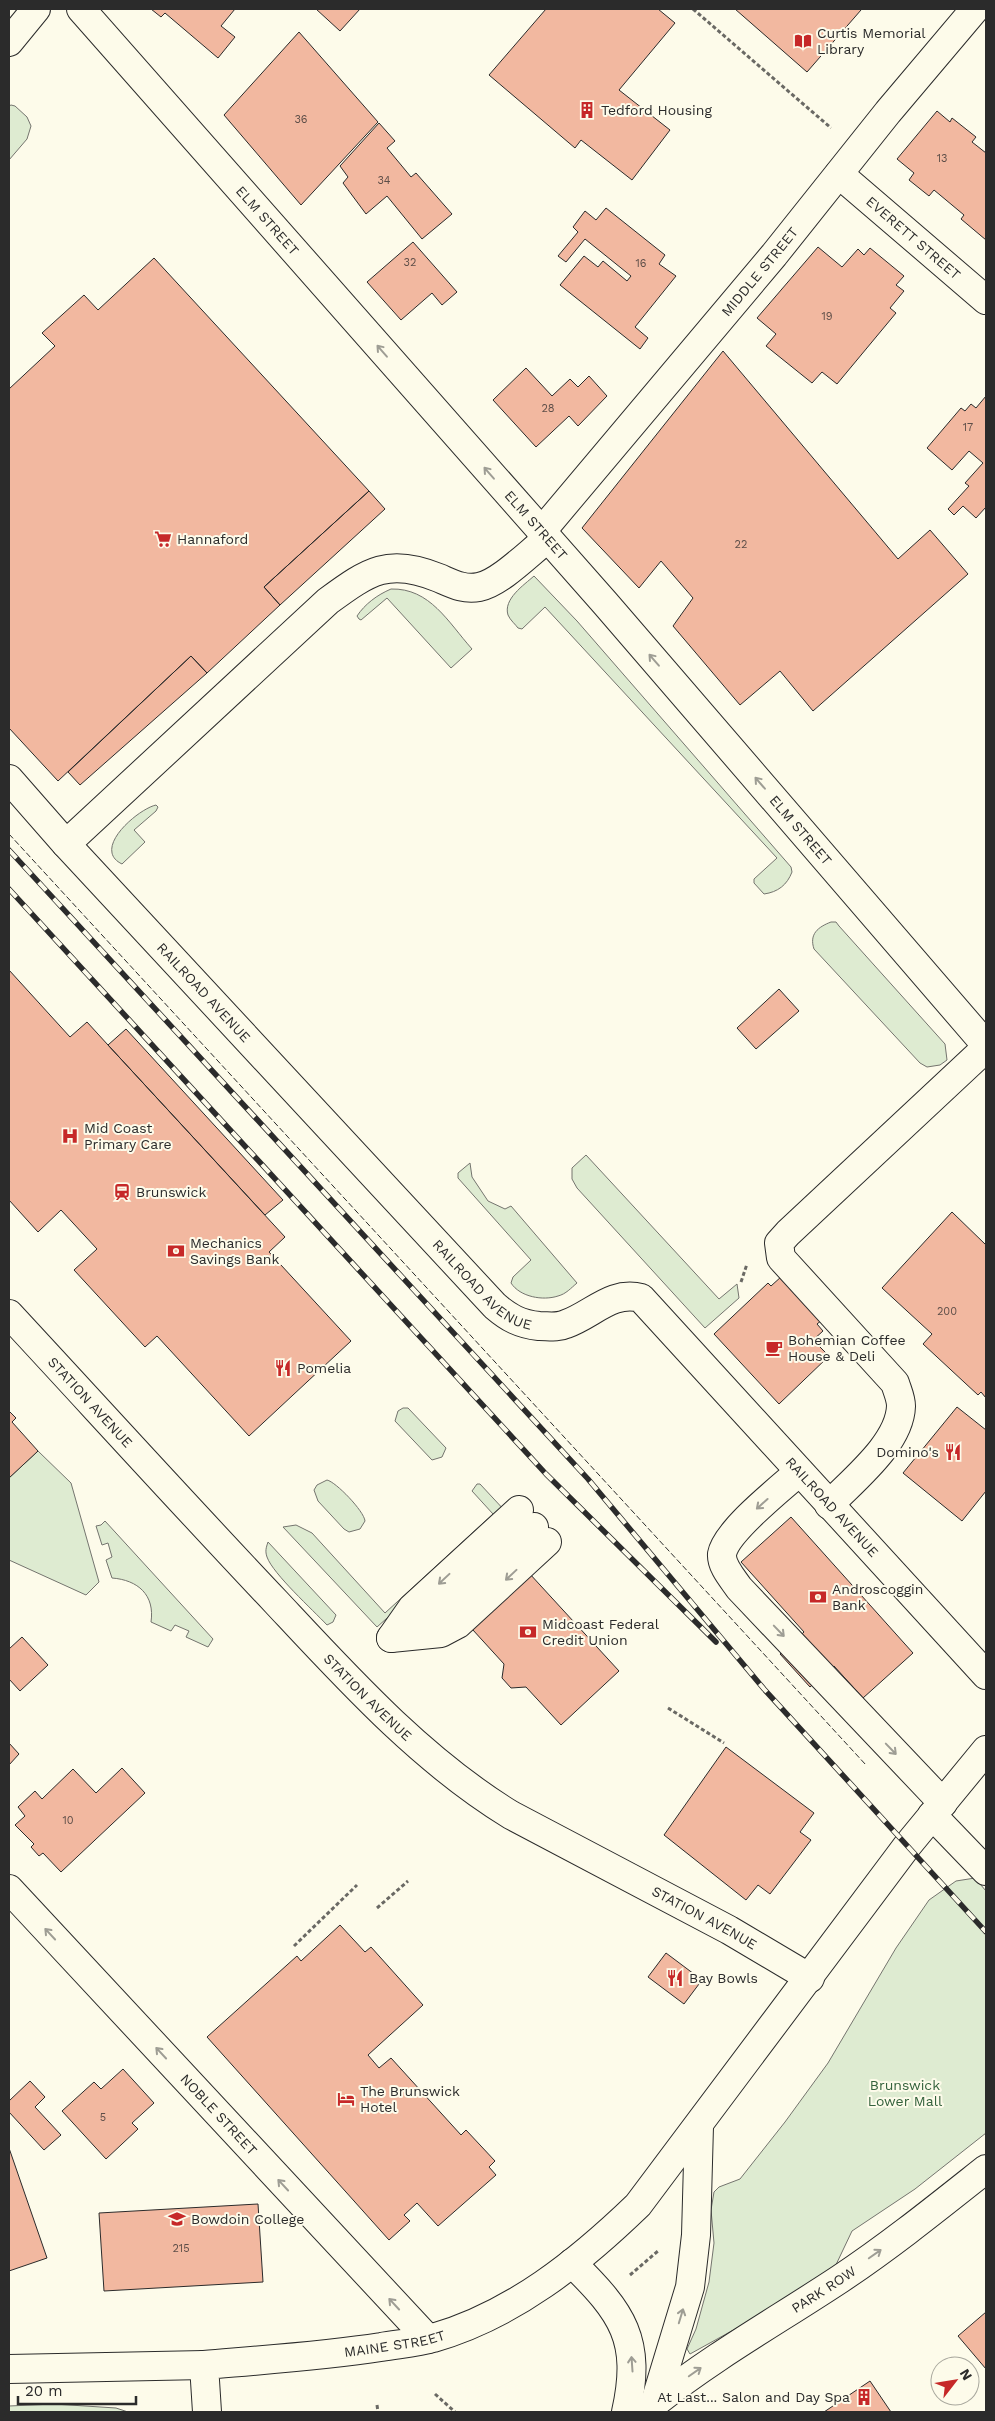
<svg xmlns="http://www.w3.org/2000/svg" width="995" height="2421" viewBox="0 0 995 2421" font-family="'Work Sans',sans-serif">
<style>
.green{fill:#deebd1;stroke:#74746e}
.building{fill:#f2b8a0;stroke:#2b2b2b}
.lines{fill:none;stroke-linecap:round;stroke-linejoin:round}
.minor-casing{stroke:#2b2b2b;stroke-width:30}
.major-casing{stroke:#2b2b2b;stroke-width:30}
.path{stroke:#6a6964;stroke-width:3;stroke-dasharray:4 2.5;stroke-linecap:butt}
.minor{stroke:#fdfbea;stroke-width:28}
.major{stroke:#fdfbea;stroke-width:28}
.rail-casing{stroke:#2b2b2b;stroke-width:5.5}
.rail{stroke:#fdfbea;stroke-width:4;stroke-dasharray:11;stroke-linecap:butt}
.fence{stroke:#2b2b2b;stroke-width:1;stroke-dasharray:6 2.5;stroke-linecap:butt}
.oneway{stroke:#9e9d94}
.labels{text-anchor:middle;stroke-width:4;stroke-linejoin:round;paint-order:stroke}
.number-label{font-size:11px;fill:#5d4e48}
.poi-label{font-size:14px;fill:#2b2b2b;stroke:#fdfbea;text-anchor:start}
.street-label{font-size:14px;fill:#2b2b2b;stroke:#fdfbea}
.park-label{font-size:14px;fill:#34623c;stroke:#fdfbea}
</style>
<rect width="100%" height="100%" fill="#fdfbea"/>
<path class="green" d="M11,105L15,106L27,117L31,126L27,139L9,160V106Z
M534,576L577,621L791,867L792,872C787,885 778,892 764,894L754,883V879L777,858L545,607L522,629L518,628C516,625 510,620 508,615C503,599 524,585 534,576Z
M391,589C430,588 448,622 472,649L451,668L387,598L361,620L359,619L357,616C365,604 377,595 391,589Z
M156,805L158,807L156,811L134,830L145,842L122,864C91,849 138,809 156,805Z
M831,922H836L839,926L945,1044L947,1060L940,1065L927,1067L920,1063L814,949C809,934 818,927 831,922Z
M586,1155L719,1299L737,1284L739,1298L705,1328L577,1188L572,1179V1168Z
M470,1163L472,1177L488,1201L505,1209L511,1206L577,1283C571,1288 566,1294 558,1296C543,1301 520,1297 511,1283L513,1277L531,1260L458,1178V1173Z
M403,1408H408L446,1448L442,1457L432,1460L395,1421L398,1411Z
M38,1451L71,1483L99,1582L86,1595L9,1560V1478Z
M327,1480C336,1482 364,1511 365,1521L360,1529L349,1532L344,1529L318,1501L314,1490L317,1485Z
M477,1484H480L506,1512L377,1627L283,1527L296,1525L312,1533L385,1613L493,1514L472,1491Z
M105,1521L213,1639L208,1647L186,1637L189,1631L175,1625L171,1631L151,1622C155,1595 138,1580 112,1578L106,1560L112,1557L108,1543L102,1545L96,1526L101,1525Z
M268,1542L336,1615L333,1622L327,1625C313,1610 273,1574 267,1557C265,1551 266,1548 268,1542Z
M975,1878L986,1891V2133L915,2189L852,2231L833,2271L813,2286L690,2354L687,2349L696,2329L709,2282L714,2243L711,2210L714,2192L719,2187L740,2179L785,2122L828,2063L896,1948L929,1900L956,1881Z
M54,2404L116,2408L128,2412H9V2406Z"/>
<path class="building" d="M151,9H235L221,26L235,37L218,58L165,13L161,17Z
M316,9H360L340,31Z
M546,9H658L675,23L619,90L670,130L632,180L581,140L575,148L489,75Z
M735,9H859L861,10L807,72Z
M299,32L378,122L301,205L224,115Z
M937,111L950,122L952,118L976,137L972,142L986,153V240L961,219L964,215L934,190L929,196L909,180L914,173L897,159Z
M379,123L395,141L387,148L411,177L416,173L452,214L422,239L387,196L366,214L343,183L348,177L340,166Z
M606,208L665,255L659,264L676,276L635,327L648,338L640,349L560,285L584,256L598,267L603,261L627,281L631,276L585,239L566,262L558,256L578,232L573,227L585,211L596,220Z
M413,242L457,292L442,305L432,293L401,320L367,282Z
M818,247L842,267L858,249L864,255L870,248L904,276L896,285L904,291L890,308L896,313L837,384L822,372L812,383L766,346L776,334L757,318Z
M154,258L369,491L264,587L280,605L207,673L191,656L58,781L9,728V389L55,346L42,333L84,295L98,310Z
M723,351L898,559L930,530L968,574L813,711L780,671L740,705L673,626L693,598L661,561L639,588L582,528Z
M526,368L552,396L570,379L578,387L589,376L607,396L578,426L569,416L536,447L493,400Z
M986,396V507L976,518L963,506L954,515L948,509L969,486L965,483L983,463L969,451L952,470L927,448L961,408L965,411L971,404L976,408Z
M369,491L385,509L280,605L264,587Z
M191,656L207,673L80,785L68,772Z
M9,970L70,1037L87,1022L108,1045L285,1237L269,1252L351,1341L249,1436L157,1336L145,1347L74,1270L97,1249L61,1210L38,1232L9,1200Z
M779,989L799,1011L756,1049L737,1028Z
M126,1029L283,1200L265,1215L108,1045Z
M952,1212L986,1245V1398L981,1392L978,1395L923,1344L932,1334L882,1288Z
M782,1276L822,1320L817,1324L823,1331L813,1340L829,1356L779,1404L714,1334L768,1283L771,1286Z
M957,1407L986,1430V1491L962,1521L903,1473Z
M9,1411L16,1418L12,1422L38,1451L9,1478Z
M791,1517L913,1653L863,1698L834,1666L810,1687L780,1654L804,1632L741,1562Z
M529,1573L619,1671L561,1725L526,1687L511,1688L502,1678L504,1664L441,1595Z
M22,1637L48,1665L20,1691L9,1679V1649Z
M9,1743L19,1754L9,1765Z
M726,1747L814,1813L800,1832L811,1840L770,1894L758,1885L746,1900L664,1835Z
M122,1768L145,1793L61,1872L43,1853L39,1856L31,1847L34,1844L15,1825L25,1816L18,1807L35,1791L42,1799L73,1769L96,1793Z
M340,1925L365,1952L371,1947L423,2005L368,2055L379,2068L391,2058L461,2135L466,2130L495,2161L489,2167L496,2175L438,2226L417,2203L404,2215L410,2221L389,2240L207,2037L297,1956L301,1961Z
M666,1953L702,1980L684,2004L648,1977Z
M123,2069L154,2103L132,2123L138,2129L106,2159L62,2111L94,2082L101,2089Z
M30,2081L45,2097L35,2107L61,2135L44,2150L9,2112V2101Z
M9,2148L47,2258L9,2271Z
M258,2204L263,2282L104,2291L99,2213Z
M986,2312V2369L958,2336Z
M870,2381L891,2412H824Z"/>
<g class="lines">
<g class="minor-casing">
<g id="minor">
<path id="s1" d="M81,9L605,603L986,1045"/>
<path d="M9,42L36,9"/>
<path id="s2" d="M839,174L986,300"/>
<path id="s3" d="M541,532L774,255L888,112L975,9"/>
<path id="s4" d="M9,779L66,844L495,1306C509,1318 520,1324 539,1326C549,1326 557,1328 566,1324C592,1315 612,1290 641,1298L986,1675"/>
<path d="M66,844L328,601C369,571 389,557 439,578C453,584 464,590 479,587C500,583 530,552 547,539"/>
<path id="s5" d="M9,1314C98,1410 186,1507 276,1602C347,1678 421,1760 511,1815L729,1930L810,1978"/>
<path d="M799,1472C781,1488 726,1531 722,1554C721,1566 733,1579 739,1588L943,1803"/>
<path d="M829,1505C854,1479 900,1443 901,1406C901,1398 897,1390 895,1383L781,1258L779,1243L788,1233L986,1048"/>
<path d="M420,1634L534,1527"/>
<path d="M391,1638L441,1633L458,1624L547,1542"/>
<path d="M391,1638L412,1608L519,1510"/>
<path d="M932,1815L986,1871"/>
<path id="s6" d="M9,1889L428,2339"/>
<path d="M9,2369L204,2365"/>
<path id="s7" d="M656,2402C714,2356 778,2320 840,2279C891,2245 938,2207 986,2169"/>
</g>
</g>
<g class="major-casing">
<g id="major">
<path d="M572,2263C623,2313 642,2340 626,2412"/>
<path id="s8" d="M207,2412L204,2365C263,2360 322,2356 381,2347C398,2344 417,2343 433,2338C513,2315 579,2262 638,2205L907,1846L986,1750"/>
<path d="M652,2412L690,2287L696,2235L699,2126"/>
</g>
</g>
<path class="path" d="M693,9L831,128
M741,1282L747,1264
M668,1708L724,1743
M377,1908L408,1881
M294,1946L357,1885
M630,2275L658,2251
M435,2394L455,2412
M377,2405L378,2412"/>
<use href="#minor" class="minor"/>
<use href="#major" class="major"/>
<g class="rail-casing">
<path id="rail" d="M9,850L588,1479L764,1689L986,1932
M9,889L546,1474L716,1642"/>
</g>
<use href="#rail" class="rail"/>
<path class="fence" d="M9,834L866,1765"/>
</g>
<defs><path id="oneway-shaft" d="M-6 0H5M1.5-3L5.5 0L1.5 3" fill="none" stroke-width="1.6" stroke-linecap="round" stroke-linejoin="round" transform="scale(1.25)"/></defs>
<g class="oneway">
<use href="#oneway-shaft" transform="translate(382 351) rotate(-131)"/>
<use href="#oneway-shaft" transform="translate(489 473) rotate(-131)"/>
<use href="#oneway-shaft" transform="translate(654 660) rotate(-131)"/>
<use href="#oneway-shaft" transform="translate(760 783) rotate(-131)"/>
<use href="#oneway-shaft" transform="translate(762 1504) rotate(138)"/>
<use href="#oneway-shaft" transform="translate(511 1575) rotate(137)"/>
<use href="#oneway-shaft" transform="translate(444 1579) rotate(137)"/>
<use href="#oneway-shaft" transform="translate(779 1631) rotate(46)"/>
<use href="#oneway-shaft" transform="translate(891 1749) rotate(46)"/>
<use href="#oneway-shaft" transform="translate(50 1934) rotate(-133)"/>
<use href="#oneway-shaft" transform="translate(161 2053) rotate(-133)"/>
<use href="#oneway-shaft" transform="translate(283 2185) rotate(-133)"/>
<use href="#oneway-shaft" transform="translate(875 2254) rotate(-35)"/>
<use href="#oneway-shaft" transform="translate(394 2304) rotate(-133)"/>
<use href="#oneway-shaft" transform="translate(681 2316) rotate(-73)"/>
<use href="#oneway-shaft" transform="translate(632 2364) rotate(-94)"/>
<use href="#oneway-shaft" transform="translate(695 2372) rotate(-35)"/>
</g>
<defs>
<g id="library-bare" transform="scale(1.35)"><path d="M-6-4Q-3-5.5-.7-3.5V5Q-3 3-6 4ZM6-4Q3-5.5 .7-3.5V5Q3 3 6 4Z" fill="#c62828" stroke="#fdfbea" stroke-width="2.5" paint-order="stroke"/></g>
<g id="building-bare" transform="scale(1.35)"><path d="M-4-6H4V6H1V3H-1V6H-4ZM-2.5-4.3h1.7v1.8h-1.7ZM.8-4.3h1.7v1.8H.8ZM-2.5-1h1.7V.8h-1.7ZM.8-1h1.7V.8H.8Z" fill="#c62828" stroke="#fdfbea" stroke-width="2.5" paint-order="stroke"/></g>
<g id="supermarket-bare" transform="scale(1.35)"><path d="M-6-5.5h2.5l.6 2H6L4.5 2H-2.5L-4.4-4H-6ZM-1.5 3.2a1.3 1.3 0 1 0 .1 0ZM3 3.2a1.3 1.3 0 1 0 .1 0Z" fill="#c62828" stroke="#fdfbea" stroke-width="2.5" paint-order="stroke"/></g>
<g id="hospital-bare" transform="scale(1.35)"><path d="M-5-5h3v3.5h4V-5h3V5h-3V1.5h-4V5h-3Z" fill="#c62828" stroke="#fdfbea" stroke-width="2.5" paint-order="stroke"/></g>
<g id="station-bare" transform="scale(1.35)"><path d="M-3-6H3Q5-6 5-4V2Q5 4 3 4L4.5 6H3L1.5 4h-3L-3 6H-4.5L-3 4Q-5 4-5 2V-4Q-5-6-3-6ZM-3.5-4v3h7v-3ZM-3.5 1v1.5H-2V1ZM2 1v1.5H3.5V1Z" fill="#c62828" stroke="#fdfbea" stroke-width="2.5" paint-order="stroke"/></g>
<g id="bank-bare" transform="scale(1.35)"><path d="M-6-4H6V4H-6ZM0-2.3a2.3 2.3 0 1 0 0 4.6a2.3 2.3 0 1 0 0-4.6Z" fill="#c62828" stroke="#fdfbea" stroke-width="2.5" paint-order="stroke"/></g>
<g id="cafe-bare" transform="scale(1.35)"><path d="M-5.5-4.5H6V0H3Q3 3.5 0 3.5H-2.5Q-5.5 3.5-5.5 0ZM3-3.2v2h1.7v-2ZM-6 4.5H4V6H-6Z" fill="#c62828" stroke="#fdfbea" stroke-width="2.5" paint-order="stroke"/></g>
<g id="restaurant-bare" transform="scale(1.35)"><path d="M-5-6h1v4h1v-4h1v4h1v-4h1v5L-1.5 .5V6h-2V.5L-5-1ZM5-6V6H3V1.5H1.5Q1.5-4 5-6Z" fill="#c62828" stroke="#fdfbea" stroke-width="2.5" paint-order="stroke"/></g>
<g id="hotel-bare" transform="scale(1.35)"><path d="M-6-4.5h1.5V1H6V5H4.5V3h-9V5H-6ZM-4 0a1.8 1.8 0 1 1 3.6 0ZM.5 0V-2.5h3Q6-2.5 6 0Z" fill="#c62828" stroke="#fdfbea" stroke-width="2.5" paint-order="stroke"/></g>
<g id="university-bare" transform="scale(1.35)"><path d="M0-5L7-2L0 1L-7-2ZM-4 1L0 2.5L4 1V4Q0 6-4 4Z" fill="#c62828" stroke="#fdfbea" stroke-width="2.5" paint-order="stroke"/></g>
</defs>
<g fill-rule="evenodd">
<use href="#library-bare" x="803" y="41"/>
<use href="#building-bare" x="587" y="110"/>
<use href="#supermarket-bare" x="163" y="539"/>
<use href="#hospital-bare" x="70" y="1136"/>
<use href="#station-bare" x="122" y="1192"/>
<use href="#bank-bare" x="176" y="1251"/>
<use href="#cafe-bare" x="774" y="1348"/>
<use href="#restaurant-bare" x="283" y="1368"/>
<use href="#restaurant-bare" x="953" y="1452"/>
<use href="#bank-bare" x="818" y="1597"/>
<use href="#bank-bare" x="528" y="1632"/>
<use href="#restaurant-bare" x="675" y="1978"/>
<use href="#hotel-bare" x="346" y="2099"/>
<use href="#university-bare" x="177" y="2219"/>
<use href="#building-bare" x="864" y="2397"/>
</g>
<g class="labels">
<g class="number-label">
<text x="301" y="123">36</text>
<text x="942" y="162">13</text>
<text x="384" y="184">34</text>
<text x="410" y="266">32</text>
<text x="641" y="267">16</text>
<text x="827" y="320">19</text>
<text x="548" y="412">28</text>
<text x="968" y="431">17</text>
<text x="741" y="548">22</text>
<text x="947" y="1315">200</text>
<text x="68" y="1824">10</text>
<text x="103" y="2121">5</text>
<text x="181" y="2252">215</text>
</g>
<g class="poi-label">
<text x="817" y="38">Curtis Memorial<tspan x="817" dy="16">Library</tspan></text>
<text x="601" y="115">Tedford Housing</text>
<text x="177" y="544">Hannaford</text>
<text x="84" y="1133">Mid Coast<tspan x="84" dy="16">Primary Care</tspan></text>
<text x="136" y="1197">Brunswick</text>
<text x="190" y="1248">Mechanics<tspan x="190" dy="16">Savings Bank</tspan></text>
<text x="788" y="1345">Bohemian Coffee<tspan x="788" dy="16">House &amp; Deli</tspan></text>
<text x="297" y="1373">Pomelia</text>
<text x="939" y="1457" text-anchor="end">Domino's</text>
<text x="832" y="1594">Androscoggin<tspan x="832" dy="16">Bank</tspan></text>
<text x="542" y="1629">Midcoast Federal<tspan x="542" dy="16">Credit Union</tspan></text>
<text x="689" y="1983">Bay Bowls</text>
<text x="360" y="2096">The Brunswick<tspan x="360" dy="16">Hotel</tspan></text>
<text x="191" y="2224">Bowdoin College</text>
<text x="850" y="2402" text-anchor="end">At Last... Salon and Day Spa</text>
</g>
<g class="street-label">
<text dy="5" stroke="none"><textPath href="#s1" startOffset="282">ELM STREET</textPath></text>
<text dy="5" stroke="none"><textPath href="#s2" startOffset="98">EVERETT STREET</textPath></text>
<text dy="5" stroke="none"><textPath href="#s3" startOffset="340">MIDDLE STREET</textPath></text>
<text dy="5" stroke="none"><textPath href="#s1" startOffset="688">ELM STREET</textPath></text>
<text dy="5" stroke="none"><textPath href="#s1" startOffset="1092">ELM STREET</textPath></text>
<text dy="5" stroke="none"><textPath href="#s4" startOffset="289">RAILROAD AVENUE</textPath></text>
<text dy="5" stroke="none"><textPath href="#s4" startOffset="694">RAILROAD AVENUE</textPath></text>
<text dy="5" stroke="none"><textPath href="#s5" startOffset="120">STATION AVENUE</textPath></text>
<text dy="5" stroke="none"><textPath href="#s4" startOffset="1158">RAILROAD AVENUE</textPath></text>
<text dy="5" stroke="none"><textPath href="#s5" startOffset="525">STATION AVENUE</textPath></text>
<text dy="5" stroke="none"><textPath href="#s5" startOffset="930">STATION AVENUE</textPath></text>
<text dy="5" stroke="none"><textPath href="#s6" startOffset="308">NOBLE STREET</textPath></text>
<text dy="5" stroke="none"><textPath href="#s7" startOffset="202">PARK ROW</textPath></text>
<text dy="5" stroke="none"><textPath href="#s8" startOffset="239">MAINE STREET</textPath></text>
</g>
<g class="park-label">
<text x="905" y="2090">Brunswick<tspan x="905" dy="16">Lower Mall</tspan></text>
</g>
</g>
<rect width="995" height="2421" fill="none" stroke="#2b2b2b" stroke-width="20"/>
<g transform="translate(955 2381) rotate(59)"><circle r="24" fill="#fdfbea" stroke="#a9a89e"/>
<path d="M0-4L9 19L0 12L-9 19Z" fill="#c62828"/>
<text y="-8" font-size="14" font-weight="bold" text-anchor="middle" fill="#2b2b2b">N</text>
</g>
<path d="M18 2396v8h118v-8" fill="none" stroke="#2b2b2b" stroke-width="2.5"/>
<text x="25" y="2396" font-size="15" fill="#2b2b2b" stroke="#fdfbea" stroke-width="4" paint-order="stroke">20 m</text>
</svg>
